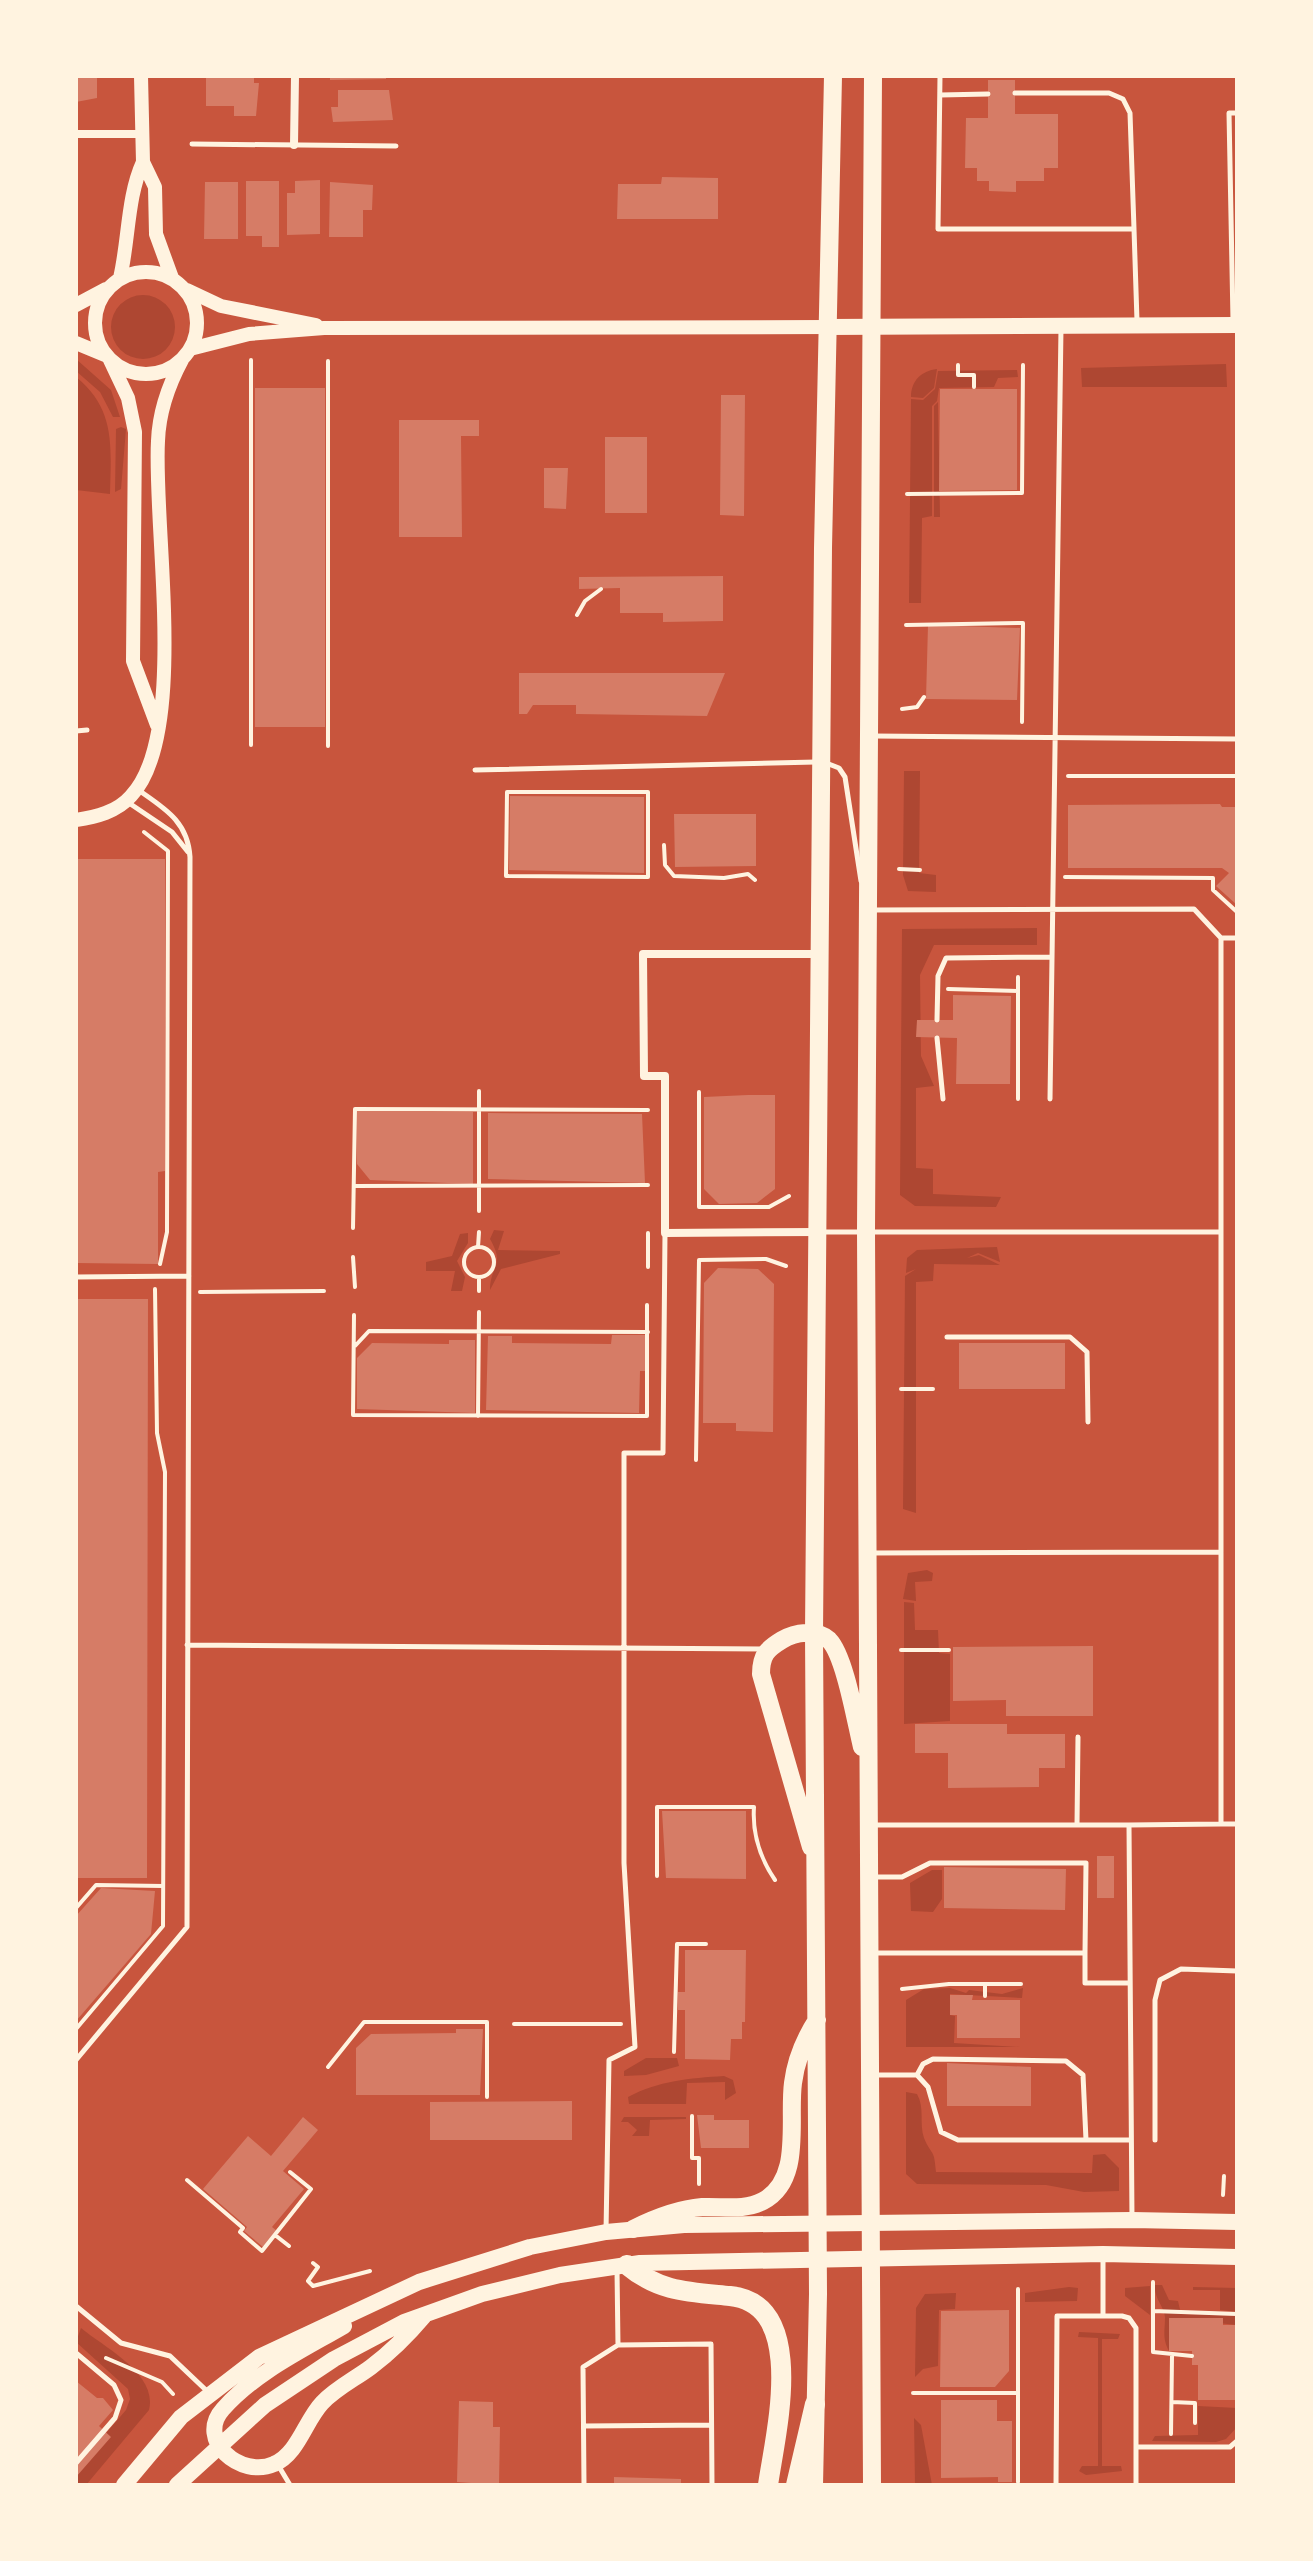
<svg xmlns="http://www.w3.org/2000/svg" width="1313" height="2561" viewBox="0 0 1313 2561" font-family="Barlow,sans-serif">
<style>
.green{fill:#ae4732}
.building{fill:#d67c66}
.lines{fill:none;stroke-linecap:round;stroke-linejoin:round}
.path{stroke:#fff3e0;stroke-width:4}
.service{stroke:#fff3e0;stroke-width:5}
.minor{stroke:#fff3e0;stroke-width:8}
.tertiary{stroke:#fff3e0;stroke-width:14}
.secondary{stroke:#fff3e0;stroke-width:16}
.primary{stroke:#fff3e0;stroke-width:18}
.motorway{stroke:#fff3e0;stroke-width:20}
</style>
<rect width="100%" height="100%" fill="#c8553d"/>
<path class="green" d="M111 327a32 32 0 1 1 64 0a32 32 0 1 1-64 0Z
M76,359L111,390L120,417H113L100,392L76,371Z
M1226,364L1227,387H1082L1081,368Z
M937,369L934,388L923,398L911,397C911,381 921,371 937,369Z
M1017,370L1018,377L998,378L994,387L939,388L937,401L932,406V516L922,518L921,603H909L911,399L923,400L935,389L938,371Z
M76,377C116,409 111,447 110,494L76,490Z
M938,402L940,517H934V406Z
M121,427L126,429L121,489L115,492L116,429Z
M904,771H920L919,873L936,875V892L908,891L903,875Z
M1037,928V945H934L920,975L921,1056L934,1086L916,1088V1168L933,1169V1194L1001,1197L996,1207L915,1206L900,1195L902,929Z
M494,1230L504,1231L498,1250L560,1251V1254L501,1269L490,1290C490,1265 506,1267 490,1239Z
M468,1233V1243L457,1261L465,1277L462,1291H451L455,1271H426V1262L452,1256L460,1234Z
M997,1247L1000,1262L978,1253L967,1258L979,1255L1000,1265L934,1264L933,1281L916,1282V1513L903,1509L905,1276L916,1269L906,1273L907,1258L917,1250Z
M927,1570L933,1573L932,1581L915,1582L916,1601L903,1599L908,1573Z
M904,1602L914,1603L915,1630H938L939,1653L950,1654V1721L904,1724Z
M932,1870H942V1899L933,1912L911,1911L910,1883Z
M950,1988L966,1993L969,1990L1002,1994L1023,1988L1022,1998L950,1994V2015L955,2016L954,2043L1020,2047H906V2000L924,1989Z
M646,2058H677L679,2066L646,2075L624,2076V2071Z
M724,2076L733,2080L736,2093L725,2100V2082L687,2083L686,2104H629L628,2097C658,2081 690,2078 724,2076Z
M906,2092L917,2094C925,2108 919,2123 924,2138C932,2157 934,2147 936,2172L1092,2173L1093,2155L1105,2154L1119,2168V2191L1084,2192L1046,2185L917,2184L906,2174Z
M624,2117H686V2119L650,2120L649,2136H632L637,2130L628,2122H621Z
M1155,2285H1162L1169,2300L1178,2301L1181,2314L1237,2316V2325L1170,2318L1169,2351C1162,2338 1165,2332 1165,2317C1164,2306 1154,2299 1155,2285Z
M1150,2286V2315L1125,2296V2288Z
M1069,2287L1078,2288L1077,2301L1025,2302V2293Z
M1193,2287L1237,2288V2312L1220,2310V2290H1193Z
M956,2293L955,2309L939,2310L938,2366L923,2369L915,2377L916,2308L925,2294Z
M81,2328C105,2348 158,2374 149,2410L86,2485H76V2468L126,2410L130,2399L128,2389L76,2342Z
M1079,2332L1120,2334L1118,2339H1102V2466H1121L1122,2471L1086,2475L1079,2471L1082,2466H1098V2338L1078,2337Z
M1198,2406L1237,2408V2427L1226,2439L1216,2442L1152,2441L1155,2436L1198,2435Z
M914,2418L921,2425L932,2485H915Z"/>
<path class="building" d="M76,76H97V98L76,102Z
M206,76H254V83H259L256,116H234V106H206Z
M330,76H386V79L330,80Z
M988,80H1015V114H1058V168H1044V181H1016V192L989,191V181H977V168H965L966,118H988Z
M338,90H389L393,120L333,122L331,107H338Z
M662,177L718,178V219H617L618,184H661Z
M320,180V234L287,235V193H295V181Z
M246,181H279V247H262V236H246Z
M205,182H238V239H204Z
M330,182L373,185L372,210H363V237H329Z
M255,388H325V727H255Z
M940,389H1017V490L939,491Z
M721,395H745L744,516L720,515Z
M399,420H479V436H461L462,537H399Z
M605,437H647V513H605Z
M544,468H568L566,509L544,508Z
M723,576V621L663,622V613H620V588L579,589V577Z
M928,625L1020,628L1017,700L926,699Z
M519,673H725L707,716L576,714V705H533L527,714H519Z
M510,796L644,797V873L509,870Z
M1220,804L1222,807H1237V905L1216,886L1229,873L1222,868H1068V805Z
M674,814H756V866L675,867Z
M76,859H165V1171L158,1172V1264L76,1263Z
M953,995L1011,996L1010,1084H956L957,1038L916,1037L917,1020H953Z
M748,1095H775V1189L757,1203L719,1204L704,1189V1097Z
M357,1112H473V1184L370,1180L357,1164Z
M488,1113L642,1114L645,1183L488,1179Z
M718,1268L758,1269L774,1284L773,1432L736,1431V1423H703L704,1283Z
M76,1299H148L147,1878H76Z
M612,1335H646L645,1371H640L639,1413L486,1410L488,1336H512V1343L611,1344Z
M449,1340H475V1413L357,1409V1358L372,1343L449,1344Z
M959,1343H1065V1389H959Z
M1093,1646V1716H1006V1700L953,1701V1647Z
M915,1724H1007V1734H1065V1768H1039V1787L948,1788V1753H915Z
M662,1811H746V1879L666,1878Z
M1097,1856H1114V1898H1097Z
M944,1867L1066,1869L1065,1910L944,1908Z
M101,1888L155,1891L151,1934L76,2021V1916Z
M685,1950H746L745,2022H742V2039H731L730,2060L685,2059V2010H678V1992H685Z
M950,1995H973L972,2000H1020V2038H957V2015H950Z
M456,2029H483L480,2095H356V2048L371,2034L456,2033Z
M947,2063L1031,2067V2106H947Z
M572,2101V2140H430V2102Z
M697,2115H714V2120H749V2148H701Z
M303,2117L318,2130L283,2171L304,2189L272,2227L277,2231L263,2247L244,2231L247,2227L203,2189L248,2136L271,2156Z
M1009,2310V2371L995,2387H940L941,2311Z
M1169,2318H1223V2325H1237V2400H1198V2365H1192V2351H1169Z
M76,2381L97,2398H103L113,2410L99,2426L111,2437L76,2477Z
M941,2400H997V2421H1012V2482H998V2477L941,2478Z
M459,2401L493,2402V2427H500L499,2485L457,2482Z
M614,2477L681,2479V2485H614Z"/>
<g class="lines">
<path class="path" d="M328,361V746
M958,365V375H974V387
M907,494L1022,493L1023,365
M577,615L585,601L601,589
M906,625L1023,623L1022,722
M902,709L917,707L924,697
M251,745V360
M1068,776H1237
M507,792H648V877L506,876Z
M144,832L168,851L167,1232L160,1264
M664,845L665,865L674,876L724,878L748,874L755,880
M899,869L920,870
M1065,877L1213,878V890L1237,912
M948,989L1018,991
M479,1091V1211
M699,1092V1207H769L789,1196
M1018,1099V977
M354,1186L648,1185
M353,1228L355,1109L648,1110
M478,1247L479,1232
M464 1262a15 15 0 1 1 30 0a15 15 0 1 1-30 0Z
M353,1257L355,1287
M648,1267V1233
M479,1277V1291
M200,1292L324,1291
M354,1315L353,1415L647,1416V1305
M355,1346L369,1331L648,1332
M901,1389H933
M478,1416L479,1312
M696,1460L699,1260L766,1259L786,1266
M901,1650H949
M657,1876V1807H754C752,1835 760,1858 775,1880
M76,1908L96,1885L163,1886
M985,1984V1996
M902,1989L949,1984H1021
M514,2024H621
M76,2029L163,1926L165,1472L157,1433L155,1289
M674,2052L677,1944H706
M328,2067L364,2022H487V2097
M692,2116V2158H699V2184
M187,2180L243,2228L240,2232L262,2251L311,2189L290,2172
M1223,2195L1224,2176
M275,2235L289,2246
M313,2263L318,2267L308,2281L313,2286L370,2271
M1153,2282V2352L1192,2356
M1018,2289V2482
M1153,2311L1237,2314
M106,2358L162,2382L173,2394
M913,2393H1017
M1172,2402L1195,2403V2423
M1171,2434L1172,2356"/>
<path class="service" d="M940,76L938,229H1134L1137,321
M1015,93H1109L1123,99L1130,113L1134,229
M940,95L988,94
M192,144L396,146
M1233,320L1229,113H1237
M76,731L87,730
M873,736L1237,739
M826,763L839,768L845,777L861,881
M475,770L816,762
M129,803L172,832L188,852
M872,910L1194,909L1221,938V1824L1129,1825L1132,2219
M1221,938H1237
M937,1020L938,976L946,958L1051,957
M937,1038L943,1099
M1050,1099L1061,328
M821,1232H1220
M76,1277L189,1276
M947,1337H1070L1087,1352L1088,1422
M870,1553L1221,1552
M187,1645L763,1649
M1221,1824H1237
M872,1825H1077L1078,1737
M1077,1825H1129
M873,1877H902L930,1863H1086L1085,1953
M873,1953H1085V1983H1130
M76,2060L187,1927L190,857C188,821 164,808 137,789
M873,2075H917L928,2087L941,2132L958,2140H1131
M917,2075L923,2064L933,2059L1066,2061L1083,2075L1086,2140
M1155,2140V2000L1160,1980L1181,1969L1237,1971
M606,2231L609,2060L635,2047L624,1863V1453H663L665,1233
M1103,2259V2316
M76,2306L121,2343L170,2356L208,2392
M618,2345L711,2344L712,2485
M76,2353L114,2385L121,2400L115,2418L76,2463
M584,2426L711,2425
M1136,2447H1230L1237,2441
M278,2465L290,2485
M584,2485L583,2367L618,2345L617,2270
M1056,2485L1057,2316H1122L1129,2318L1136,2328V2485"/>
<path class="minor" d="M76,134H142
M294,145L295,76
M819,1232L665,1233V1076H644L643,954H820"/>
<path class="tertiary" d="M141,76L143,162L155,187L156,234L172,278
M95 323a51 51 0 1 1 102 0a51 51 0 1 1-102 0Z
M120,278C129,240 127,197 143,162
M187,290L221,306L316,325
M76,305L106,289
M76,343L105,355
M190,349L249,334L324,328L828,327
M110,360L128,398L135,432L133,661L157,725
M76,820C96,817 117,812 131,796C189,735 153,525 158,441C159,412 168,386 182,360"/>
<path class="secondary" d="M828,327L1237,325
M344,2326C303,2350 256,2372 223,2409C195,2440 241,2479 274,2464C298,2454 305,2421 322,2403C336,2388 355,2379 371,2367C391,2352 408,2335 424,2316
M124,2485L181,2417L259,2357L419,2282L530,2247L606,2232L684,2225L1132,2220L1237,2222
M177,2485L265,2405L334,2359L404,2322L482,2294L560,2275L640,2263L1103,2254L1237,2257"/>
<path class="primary" d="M811,1847L761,1674C761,1655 767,1649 782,1640C795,1632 817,1629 829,1640C845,1656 856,1723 862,1747
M633,2229C655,2218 677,2209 702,2207C723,2206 744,2211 763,2201C803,2180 788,2120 793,2083C796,2059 804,2040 817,2020
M814,2485L818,2294L814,1633L823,548L833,76
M872,2485L866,1231L873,76"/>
<path class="motorway" d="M627,2265C659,2292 689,2292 730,2296C809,2304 775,2435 768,2485
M796,2485L815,2404"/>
</g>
<rect width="1313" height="2561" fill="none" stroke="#fff3e0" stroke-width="156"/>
</svg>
